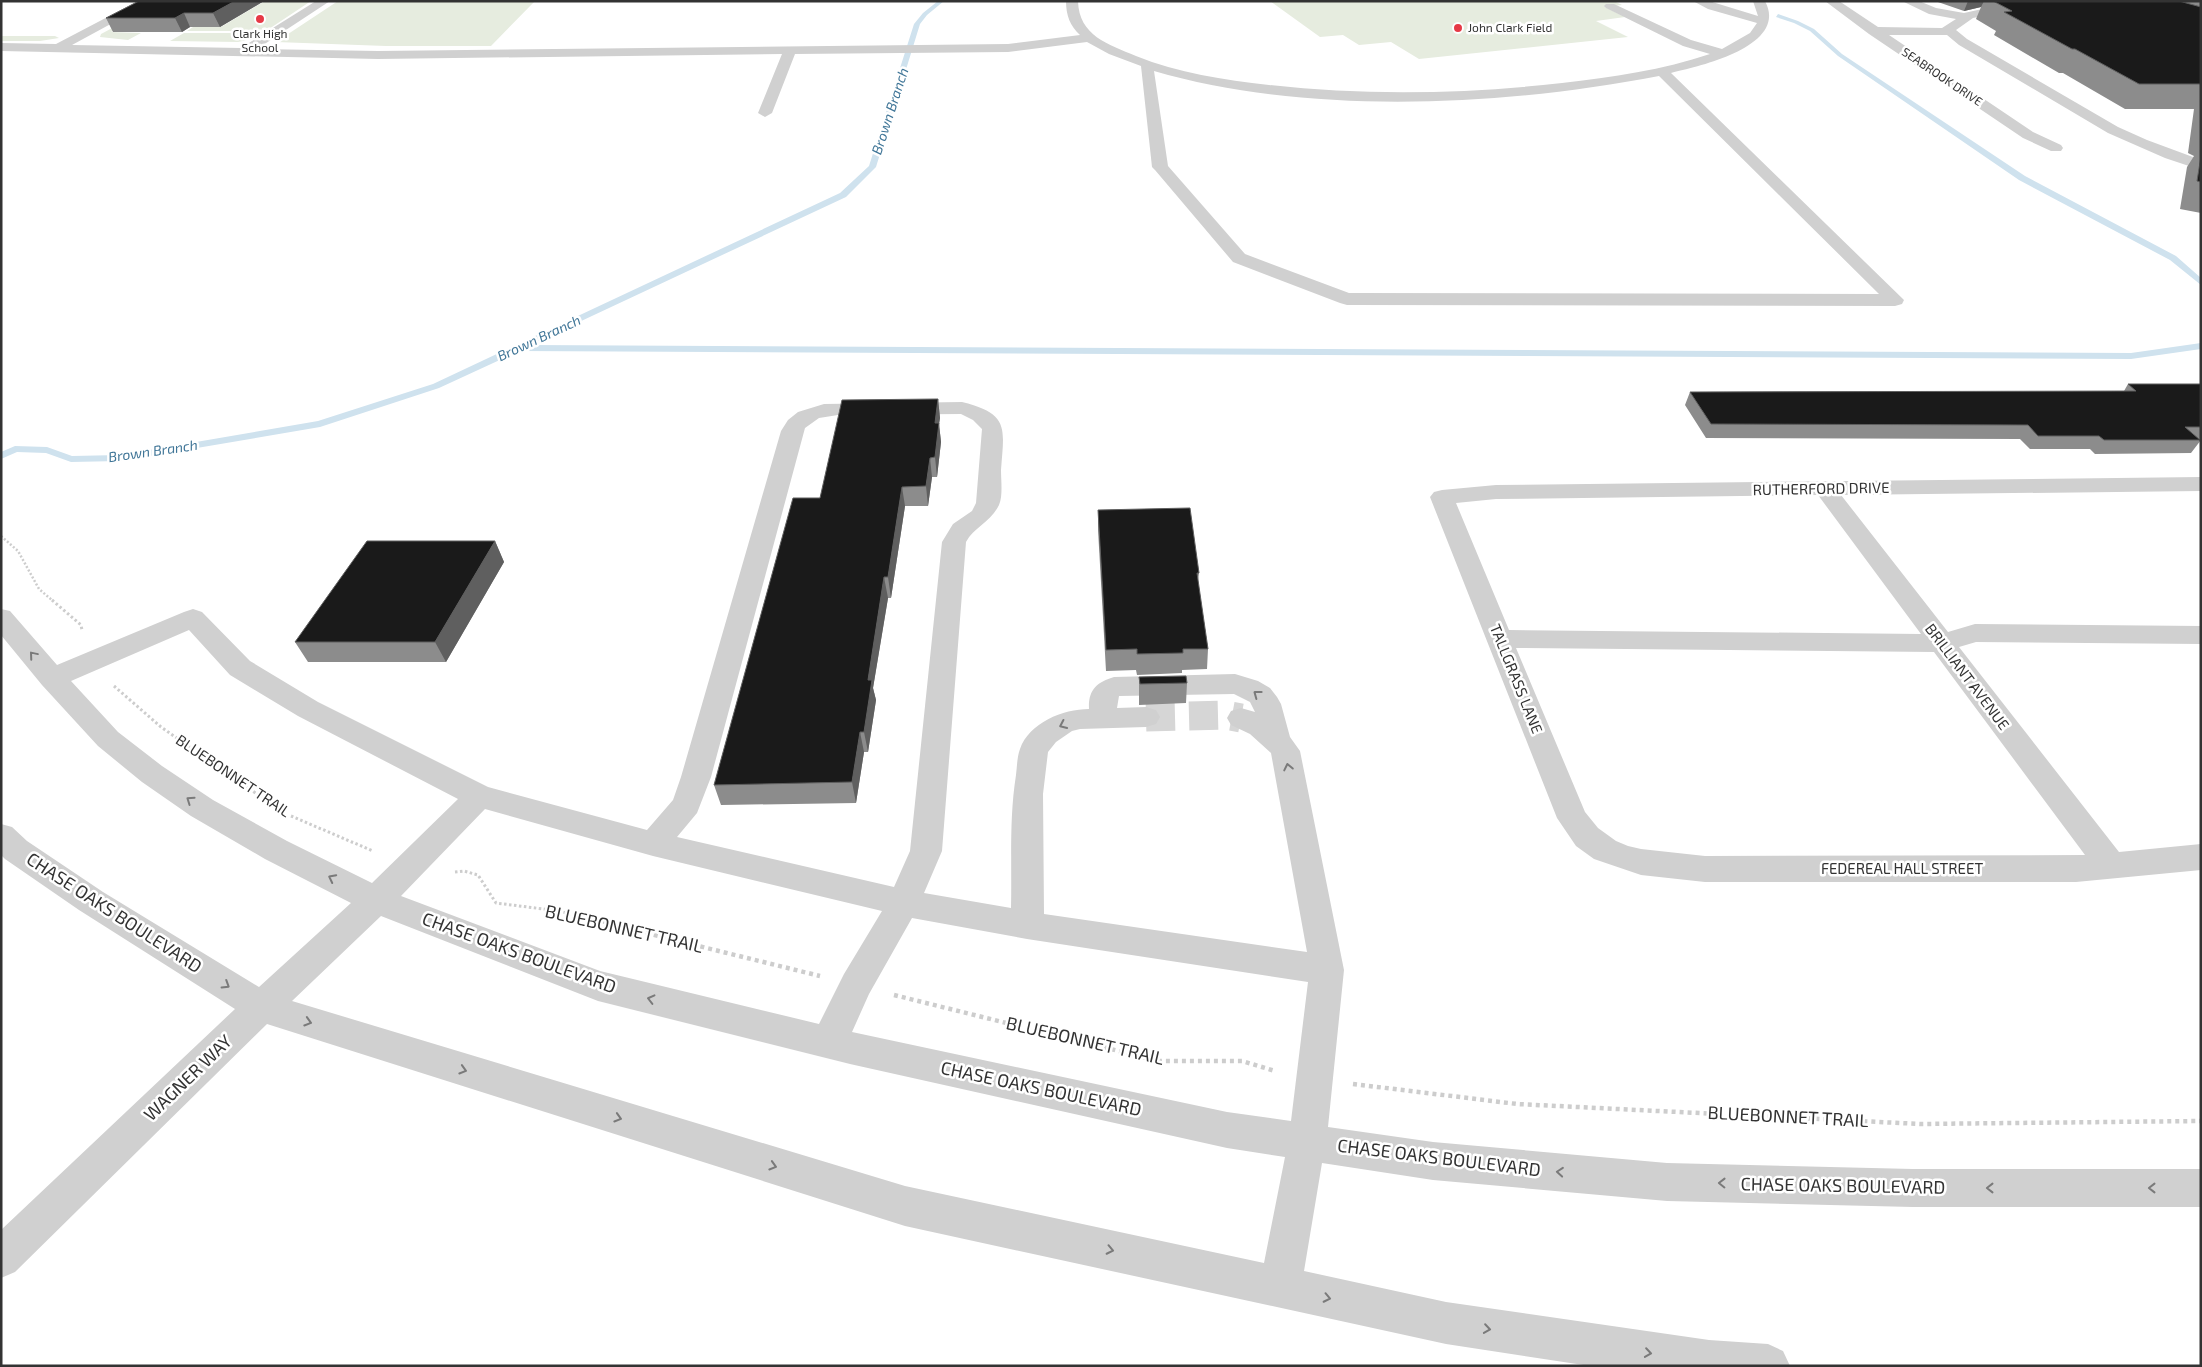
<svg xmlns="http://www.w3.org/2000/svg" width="2202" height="1367" viewBox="0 0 2202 1367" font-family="'Exo 2',sans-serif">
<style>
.green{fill:#e6ecdf}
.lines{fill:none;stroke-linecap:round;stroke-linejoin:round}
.stream{fill:#cfe2ee;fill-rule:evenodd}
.minor-tunnel{stroke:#d6d6d6;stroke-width:29;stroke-dasharray:29 14;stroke-linecap:butt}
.path-far2{stroke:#cdcdcd;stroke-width:2.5;stroke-dasharray:2 2;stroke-linecap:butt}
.path-far1{stroke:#cdcdcd;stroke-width:3;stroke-dasharray:2.5 2.5;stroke-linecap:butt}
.path{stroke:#cdcdcd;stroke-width:4.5;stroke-dasharray:4 4;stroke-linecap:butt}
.minor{fill:#d0d0d0;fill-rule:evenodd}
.wall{fill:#8c8c8c}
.shaded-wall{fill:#5f5f5f}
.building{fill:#1a1a1a;stroke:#5f5f5f}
.oneway{stroke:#7a7a7a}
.poi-dot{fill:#e63946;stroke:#fff;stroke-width:2}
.labels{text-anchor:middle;stroke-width:5;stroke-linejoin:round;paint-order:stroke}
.far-poi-label{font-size:12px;fill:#333;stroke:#fff;text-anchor:start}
.far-street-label{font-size:12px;fill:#333;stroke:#fff}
.far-water-label{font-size:14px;font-style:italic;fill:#3f7597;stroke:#fff}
.street-label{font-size:15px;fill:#333;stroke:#fff}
.near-street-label{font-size:18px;fill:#333;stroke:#fff}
</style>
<rect width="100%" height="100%" fill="#fff"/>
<path class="green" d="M163,1H169L111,32L141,33L128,40L100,37L101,34Z
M265,1H311L266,31H187L193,27H221Z
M338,1H535L491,46H386L276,42Z
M1270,1H1614L1622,5L1605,7L1625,17L1596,21L1628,37L1419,59L1391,42L1359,45L1343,35L1320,37Z
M184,33H260L247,40L238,42L170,41Z
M1,36H55L59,38L40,41H1Z"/>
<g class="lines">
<path class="stream" d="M938,1H944L927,15L920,24L876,167L846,197L530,345L2131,353L2201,343V349L2131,359L519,351L439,388L320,427L120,461L71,462L46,453L17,452L1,459V452L15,446L47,447L72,456L120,455L318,421L433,384L840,193L869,166L914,24L923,13Z
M1778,14L1798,21L1814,29L1842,54L2025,176L2176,256L2201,278V285L2170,260L2019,180L1838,56L1810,31L1794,23L1776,17Z"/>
<path class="minor-tunnel" d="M1146,717L1225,715L1241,718"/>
<path class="path-far2" d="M1,536L18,551L39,589L53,601"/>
<path class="path-far1" d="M52,600L81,625L82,630
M114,686L161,727L277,808
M291,816L373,851
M455,872L464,871L478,875L496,903L559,911L651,934"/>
<path class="path" d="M646,933L820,976
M894,995L1159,1061H1242L1275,1071
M1353,1084L1517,1104L1920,1124L2201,1121"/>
<path class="minor" d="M138,1H153L72,45L241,48L316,1H330L257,49L378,51L1008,44L1080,35C1070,26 1066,15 1066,1H1078C1079,36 1108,44 1136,56C1178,73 1224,80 1269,85C1367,96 1465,94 1562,83C1612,77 1663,70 1710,54L1683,46L1606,8L1604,6L1606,4H1614L1691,40L1722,49L1750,33L1757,23L1708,9L1693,1H1709L1758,16L1753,1H1765C1789,46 1701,66 1671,73L1904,300L1902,304L1895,306L1347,305L1340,303L1233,262L1155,170L1152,167L1141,66L1109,54L1087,42L1008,52L795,54L772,113L765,117L758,113L782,54L378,59L1,51V43L56,44ZM1154,71C1308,116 1504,106 1659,76L1879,294L1349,293L1245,254L1168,166Z
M1825,1H1839L1878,27L1942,28L1956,19L1929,14L1902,1H1919L1936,8L1964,13L2019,1H2043L2037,4L1973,18L1956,30L1967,39L2118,127L2147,140L2201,160V170L2165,158L2108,133L1959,45L1947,35H1889L2033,132L2061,145L2063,148L2061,151H2051L2023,138L1869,34Z
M962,402C1010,414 1004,428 1001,470C1001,481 1003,496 999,505C991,522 974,527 966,542L942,851L924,893L1011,908C1012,864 1009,819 1016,775C1017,767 1017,757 1020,749C1029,723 1063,709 1089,709C1088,690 1097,682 1114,677L1235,674L1258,681L1270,688L1277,697L1281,704L1290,737L1300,751L1344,970L1328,1127L1433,1142L1667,1163L1913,1169H2201V1207H1913L1667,1201L1433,1180L1322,1163L1304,1271L1446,1302L1709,1340L1768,1344L1783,1351L1790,1366H1590L1446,1344L905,1226L267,1024L15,1272L1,1278V1230L235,1009L79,910L5,859L1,855V824L12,827L27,841L103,892L259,987L351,903L265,859L191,816L142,782L98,746L42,685L1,635V609L10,611L57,665L184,612L193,609L202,612L250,661L318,702L488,787L647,830L673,800L681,777L781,431L788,420L798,412L824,404ZM961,414L973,420L982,429L976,503L972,511L953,524L942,542L910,851L894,887L677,837L697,813L711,777L805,428L819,418L838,415ZM189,630L230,675L298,716L458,799L372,883L287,841L213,800L162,766L118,732L71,681ZM1234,694L1250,702L1255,712L1241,708L1231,711L1227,718L1231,725L1250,734L1271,753L1307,952L1044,914L1043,794L1048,752L1056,742L1072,731L1080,729L1146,727L1156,724L1160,717L1156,710L1146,707L1117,708L1119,696ZM485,809L653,856L882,911L844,974L819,1024L600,971L401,896ZM381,916L598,1001L850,1064L1227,1148L1285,1157L1264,1263L905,1186L292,1001ZM912,918L1027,939L1308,982L1291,1121L1227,1112L852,1032L869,994Z
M2201,477V491L1841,495L1948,632L1975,624L2201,626V644L1976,642L1959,647L2119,852L2201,844V870L2076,882H1705L1641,875L1594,859L1576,846L1557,818L1430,497L1434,492L1442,490L1496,485ZM1818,495L1921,634L1509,630L1456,503L1496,499ZM1516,648L1934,652L2085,855L1705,856L1641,849L1628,846L1616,841L1598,828L1585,812Z"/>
</g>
<path class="wall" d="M139,1H264L220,27H190L182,32H113L106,18Z
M1935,1H2201V213L2180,209L2187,167L2194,156L2188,153L2194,109H2125L2063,73H2059L1994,35L1996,31L1976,19L1981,7L1964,11Z
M2128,384H2201V440L2191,453L2095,454L2090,449H2030L2020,439L1706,438L1685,405L1690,392L2124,391Z
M938,399L940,418L939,424L941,442L937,477H932L928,506H905L891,598H888L873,688L876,700L868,752H864L856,803L721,805L714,785L820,498Z
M1098,510L1199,573L1198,581L1208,649L1207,669L1182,670V673L1137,675L1136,670L1106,671L1098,530Z
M495,541L504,562L446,662H308L295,642Z
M1139,677L1187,683L1186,703L1139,705Z"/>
<path class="shaded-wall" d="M235,1H264L220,27L213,13Z
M1968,1H1984L1981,7L1964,11Z
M184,13L190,27L182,32L175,18Z
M938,399L940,418L939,424L941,442L937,477L935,457V423Z
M930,458L932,477L928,506L926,486Z
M902,487L905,506L891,598L888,577Z
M495,541L504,562L446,662L435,642Z
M884,577L888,598L873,688L876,700L868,752L864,732L868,680Z
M860,732L864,752L856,803L852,782Z"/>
<path class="building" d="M139,1H235L213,13H184L175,18H106Z
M1993,1H2179L2201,7V84H2139L2075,49H2072L2004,12L2012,11Z
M2201,156V182L2197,181Z
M2128,384H2201V427H2185L2200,440H2104L2099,436H2038L2028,425L1711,424L1690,392L2136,391Z
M938,399L935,423H939L935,457L930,458L926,486L902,487L888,577H884L868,680H872L864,732H860L852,782L714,785L793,498H820L842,400Z
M1190,508L1199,573H1197L1208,649H1183V653L1137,654V649L1106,650L1098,510Z
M367,541H495L435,642H295Z
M1186,676L1187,683L1140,684L1139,677Z"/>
<defs><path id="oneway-chevron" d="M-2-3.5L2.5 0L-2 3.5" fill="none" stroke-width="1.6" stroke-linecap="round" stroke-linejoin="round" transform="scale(1.25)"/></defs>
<g class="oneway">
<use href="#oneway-chevron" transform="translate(33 655) rotate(-130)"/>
<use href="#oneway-chevron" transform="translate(1257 694) rotate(-143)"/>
<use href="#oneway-chevron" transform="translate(1063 725) rotate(155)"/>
<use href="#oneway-chevron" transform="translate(1288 767) rotate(-102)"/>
<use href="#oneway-chevron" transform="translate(190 800) rotate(-145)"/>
<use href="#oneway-chevron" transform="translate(332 878) rotate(-153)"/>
<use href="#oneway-chevron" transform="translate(226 985) rotate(32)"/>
<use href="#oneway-chevron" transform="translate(651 999) rotate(-166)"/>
<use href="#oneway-chevron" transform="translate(308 1022) rotate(17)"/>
<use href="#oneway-chevron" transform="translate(463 1070) rotate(17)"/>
<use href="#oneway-chevron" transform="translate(618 1118) rotate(17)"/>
<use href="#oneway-chevron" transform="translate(773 1166) rotate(17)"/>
<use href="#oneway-chevron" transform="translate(1560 1172) rotate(-175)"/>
<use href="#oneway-chevron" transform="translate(1722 1183) rotate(-179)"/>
<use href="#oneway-chevron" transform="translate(1990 1188) rotate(-180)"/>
<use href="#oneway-chevron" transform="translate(2152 1188) rotate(-180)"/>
<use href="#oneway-chevron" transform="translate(1110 1250) rotate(12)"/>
<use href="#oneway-chevron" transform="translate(1327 1298) rotate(12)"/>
<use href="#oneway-chevron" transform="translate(1487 1329) rotate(8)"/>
<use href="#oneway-chevron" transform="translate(1648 1353) rotate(8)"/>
</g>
<g class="poi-dot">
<circle cx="260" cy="19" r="5"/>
<circle cx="1458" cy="28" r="5"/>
</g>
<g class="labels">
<g class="far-poi-label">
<text x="1468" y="32">John Clark Field</text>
<text x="260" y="38" text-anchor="middle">Clark High<tspan x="260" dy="14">School</tspan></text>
</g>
<g class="far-street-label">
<text transform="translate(1942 77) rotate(34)" y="4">SEABROOK DRIVE</text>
</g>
<g class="far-water-label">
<text transform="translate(890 111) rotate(-72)" y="5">Brown Branch</text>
<text transform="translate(539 338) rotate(-25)" y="5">Brown Branch</text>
<text transform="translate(153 451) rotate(-8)" y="5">Brown Branch</text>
</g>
<g class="street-label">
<text transform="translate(1821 489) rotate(-1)" y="5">RUTHERFORD DRIVE</text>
<text transform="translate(1967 677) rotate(53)" y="5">BRILLIANT AVENUE</text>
<text transform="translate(1516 679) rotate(68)" y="5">TALLGRASS LANE</text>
<text transform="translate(233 776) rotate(34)" y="5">BLUEBONNET TRAIL</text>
<text x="1902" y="874">FEDEREAL HALL STREET</text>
</g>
<g class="near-street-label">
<text transform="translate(114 913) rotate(33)" y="6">CHASE OAKS BOULEVARD</text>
<text transform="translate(624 929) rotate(13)" y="6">BLUEBONNET TRAIL</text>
<text transform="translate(519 953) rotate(20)" y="6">CHASE OAKS BOULEVARD</text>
<text transform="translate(1085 1041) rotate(13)" y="6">BLUEBONNET TRAIL</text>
<text transform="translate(188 1078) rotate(-44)" y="6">WAGNER WAY</text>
<text transform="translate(1041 1089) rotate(12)" y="6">CHASE OAKS BOULEVARD</text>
<text transform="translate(1788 1117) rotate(3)" y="6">BLUEBONNET TRAIL</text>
<text transform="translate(1439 1158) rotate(7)" y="6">CHASE OAKS BOULEVARD</text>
<text transform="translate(1843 1186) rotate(1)" y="6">CHASE OAKS BOULEVARD</text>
</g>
</g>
<rect width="2202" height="1367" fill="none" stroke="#333333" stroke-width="5"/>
</svg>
